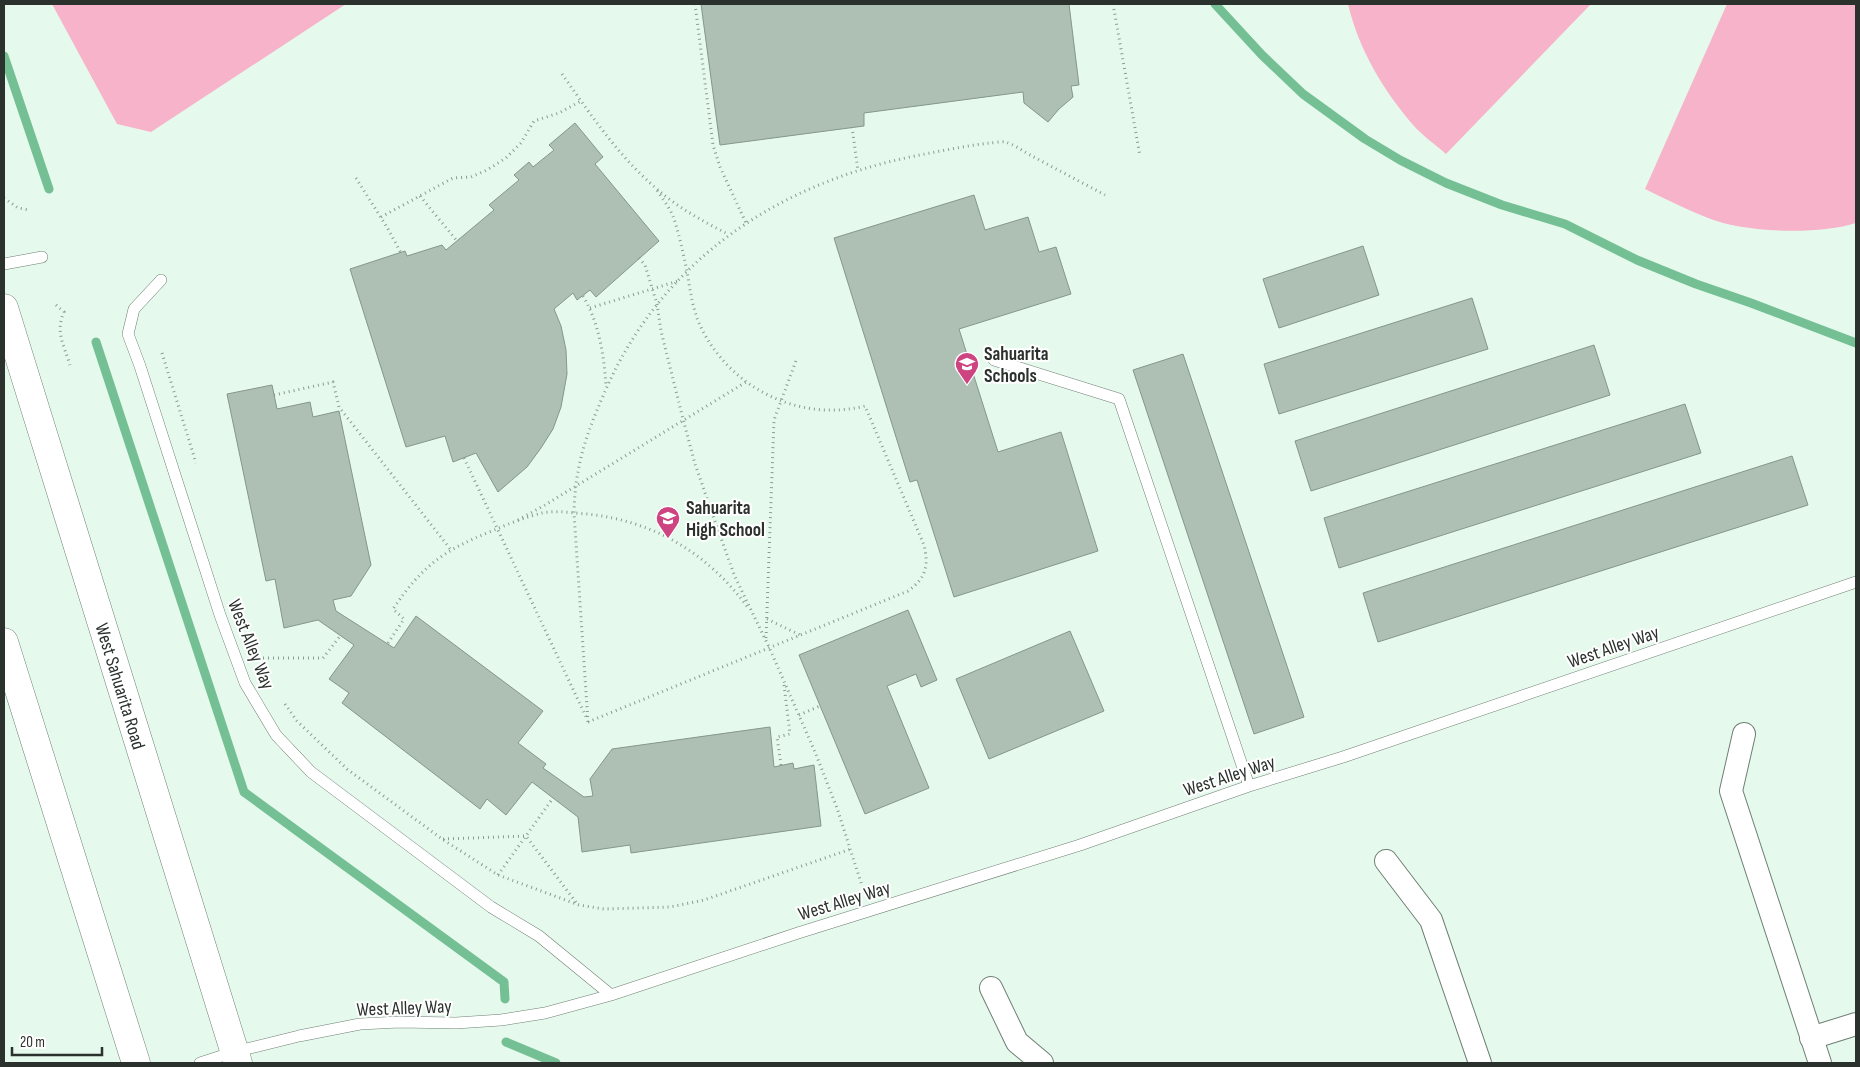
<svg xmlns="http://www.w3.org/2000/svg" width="1860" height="1067" viewBox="0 0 1860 1067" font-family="'Sofia Sans Condensed',sans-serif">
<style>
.green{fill:#f6b3ca}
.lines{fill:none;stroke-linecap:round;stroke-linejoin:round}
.stream{stroke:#74c094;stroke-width:9}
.building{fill:#aec0b4;stroke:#85968b}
.lane-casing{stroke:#6f7f75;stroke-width:12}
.street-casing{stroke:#6f7f75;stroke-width:24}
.secondary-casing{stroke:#6f7f75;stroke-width:29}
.path{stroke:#8d9b92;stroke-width:3;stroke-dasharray:1 4;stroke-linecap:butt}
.lane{stroke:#fff;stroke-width:11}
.street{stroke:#fff;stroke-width:22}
.secondary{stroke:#fff;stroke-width:28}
.labels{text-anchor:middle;stroke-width:4;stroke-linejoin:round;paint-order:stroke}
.poi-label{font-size:19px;font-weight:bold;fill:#2b322e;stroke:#fff;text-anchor:start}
.street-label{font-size:19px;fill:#2b322e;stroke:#fff}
</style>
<rect width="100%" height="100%" fill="#e6f9ed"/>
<path class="green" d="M52,4H346L151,132L117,124Z
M1348,4H1591L1446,154C1436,145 1423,136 1414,126C1383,90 1359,50 1348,4Z
M1727,4H1856V223C1819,235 1745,233 1708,218C1687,210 1666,199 1645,189Z"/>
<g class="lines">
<path class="stream" d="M1215,4L1262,55L1303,94L1365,139L1400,160L1446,183L1502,205L1565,224L1637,260L1696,284L1751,303L1856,343
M4,56L49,189
M96,342L244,792L504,982L505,999
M506,1042L556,1063"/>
</g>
<path class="building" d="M701,4H1069L1079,85L1071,86L1073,97L1059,109L1048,122L1024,103L1023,92L864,113V126L720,145Z
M575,123L603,157L595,164L659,241L596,297L590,290L577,300L573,293L554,309L561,326L566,350L567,374L561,407L553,429L541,448L527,467L498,492L476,453L453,462L445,436L406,447L350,269L405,251L407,256L442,245L446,250L494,210L489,205L519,180L514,175L529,162L533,167L554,150L549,145Z
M974,195L985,230L1028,217L1039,252L1056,247L1071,294L959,329L998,452L1061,432L1098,551L954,597L917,480L910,482L834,238Z
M1363,246L1379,295L1279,328L1263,279Z
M1472,298L1488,349L1279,414L1264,364Z
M1594,345L1610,395L1311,491L1295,441Z
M1183,354L1304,717L1254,734L1133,370Z
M272,385L277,409L310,402L313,417L339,411L371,565L351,596L333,600L336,611L394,648L416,616L543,711L518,743L546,764L543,768L584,797L593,796L590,779L612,749L770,727L774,767L793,763L794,769L814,765L821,826L631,853L630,845L582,852L578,817L532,782L506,815L487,799L480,809L342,703L349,693L329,679L354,645L318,620L284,628L275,579L266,581L227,394Z
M1685,404L1701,453L1339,568L1324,518Z
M1792,456L1808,505L1378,642L1363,593Z
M908,610L937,680L921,687L916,674L887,686L929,788L865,814L799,655Z
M1070,631L1104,711L989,759L956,679Z"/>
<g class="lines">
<g class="lane-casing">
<path id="lane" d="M4,264L42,257
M161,280L134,309L128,334L140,366L220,615L245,683L276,735L311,772L491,907L539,936L611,995
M994,360L1119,399L1249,786
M200,1063L234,1052L299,1036L360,1024L399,1022L456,1023L501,1020L545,1013L611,995L798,933L1080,845L1249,786L1343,757L1856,582"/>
</g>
<g class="street-casing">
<path id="street" d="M1744,734L1731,791L1820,1063
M1386,861L1431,920L1480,1063
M991,988L1017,1042L1042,1063
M1811,1038L1856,1024"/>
</g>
<g class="secondary-casing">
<path id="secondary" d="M4,308L238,1063
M4,642L136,1063"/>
</g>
<path class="path" d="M695,4L713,145L720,167L746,223
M1113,4L1140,156
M562,74C591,115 619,157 657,189C677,207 704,222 728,234
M852,127L858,171
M356,178L388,229L401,253
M420,196L457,241
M4,198L18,208L30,210
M381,217L453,178L471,177L487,170L506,158L521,143L534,121L559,113L581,101
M639,258L645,265L657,304L661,331L683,419L695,464L717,527L735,577L769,647L815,752L837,808L864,892
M583,296C599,323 604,355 606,386
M56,305L64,312C55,332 64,345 70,365
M590,308L678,281
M162,353L196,463
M274,395L333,382L339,407L451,550
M464,458L587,719
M518,520L545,505L746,382
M767,619L800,635
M766,638L774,420L797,358
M388,643L404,619L393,609C422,566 444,550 492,531C508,524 526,517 542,513C557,510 572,513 587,514C655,521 709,554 749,609
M258,658H323L341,635
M285,704L297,721L347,769L442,839L498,875L579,905L604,909L670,907L704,900L851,849
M799,715L820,706
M588,722L574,513C575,468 585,437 603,396C659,263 775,184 915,156C940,151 965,146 990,143C994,143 1001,141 1005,142C1014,144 1024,152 1032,156C1056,169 1081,182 1105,195
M588,722L908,591C926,578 929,566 924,545L865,406C797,423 727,386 699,323C692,306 690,289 687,271C683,253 679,233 673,216C669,207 662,198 657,190
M781,765L777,737L790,734L784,685
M443,839L526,836L578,905
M498,875L553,798"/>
<use href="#lane" class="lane"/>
<use href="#street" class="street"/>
<use href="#secondary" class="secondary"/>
</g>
<defs>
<g id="school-pin" transform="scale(1.25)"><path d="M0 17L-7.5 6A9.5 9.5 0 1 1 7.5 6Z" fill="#cd4480" stroke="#fff"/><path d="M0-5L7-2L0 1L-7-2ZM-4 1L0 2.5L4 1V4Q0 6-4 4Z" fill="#fff"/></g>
</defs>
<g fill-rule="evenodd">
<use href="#school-pin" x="967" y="364"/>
<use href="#school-pin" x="668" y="518"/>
</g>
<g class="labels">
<g class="poi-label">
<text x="984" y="360">Sahuarita<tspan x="984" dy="22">Schools</tspan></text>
<text x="686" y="514">Sahuarita<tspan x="686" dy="22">High School</tspan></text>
</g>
<g class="street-label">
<text transform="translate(252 644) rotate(68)" y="7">West Alley Way</text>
<text transform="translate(1613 646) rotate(-19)" y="7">West Alley Way</text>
<text transform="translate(121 686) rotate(73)" y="7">West Sahuarita Road</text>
<text transform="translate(1229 775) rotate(-18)" y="7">West Alley Way</text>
<text transform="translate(844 900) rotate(-17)" y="7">West Alley Way</text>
<text transform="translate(404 1007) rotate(-2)" y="7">West Alley Way</text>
</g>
</g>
<rect width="1860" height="1067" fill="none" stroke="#2b322e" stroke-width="10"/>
<path d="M12 1047v8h90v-8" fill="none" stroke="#2b322e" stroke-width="2.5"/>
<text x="20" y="1047" font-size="15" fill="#2b322e" stroke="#ffffff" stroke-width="4" paint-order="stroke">20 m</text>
</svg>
